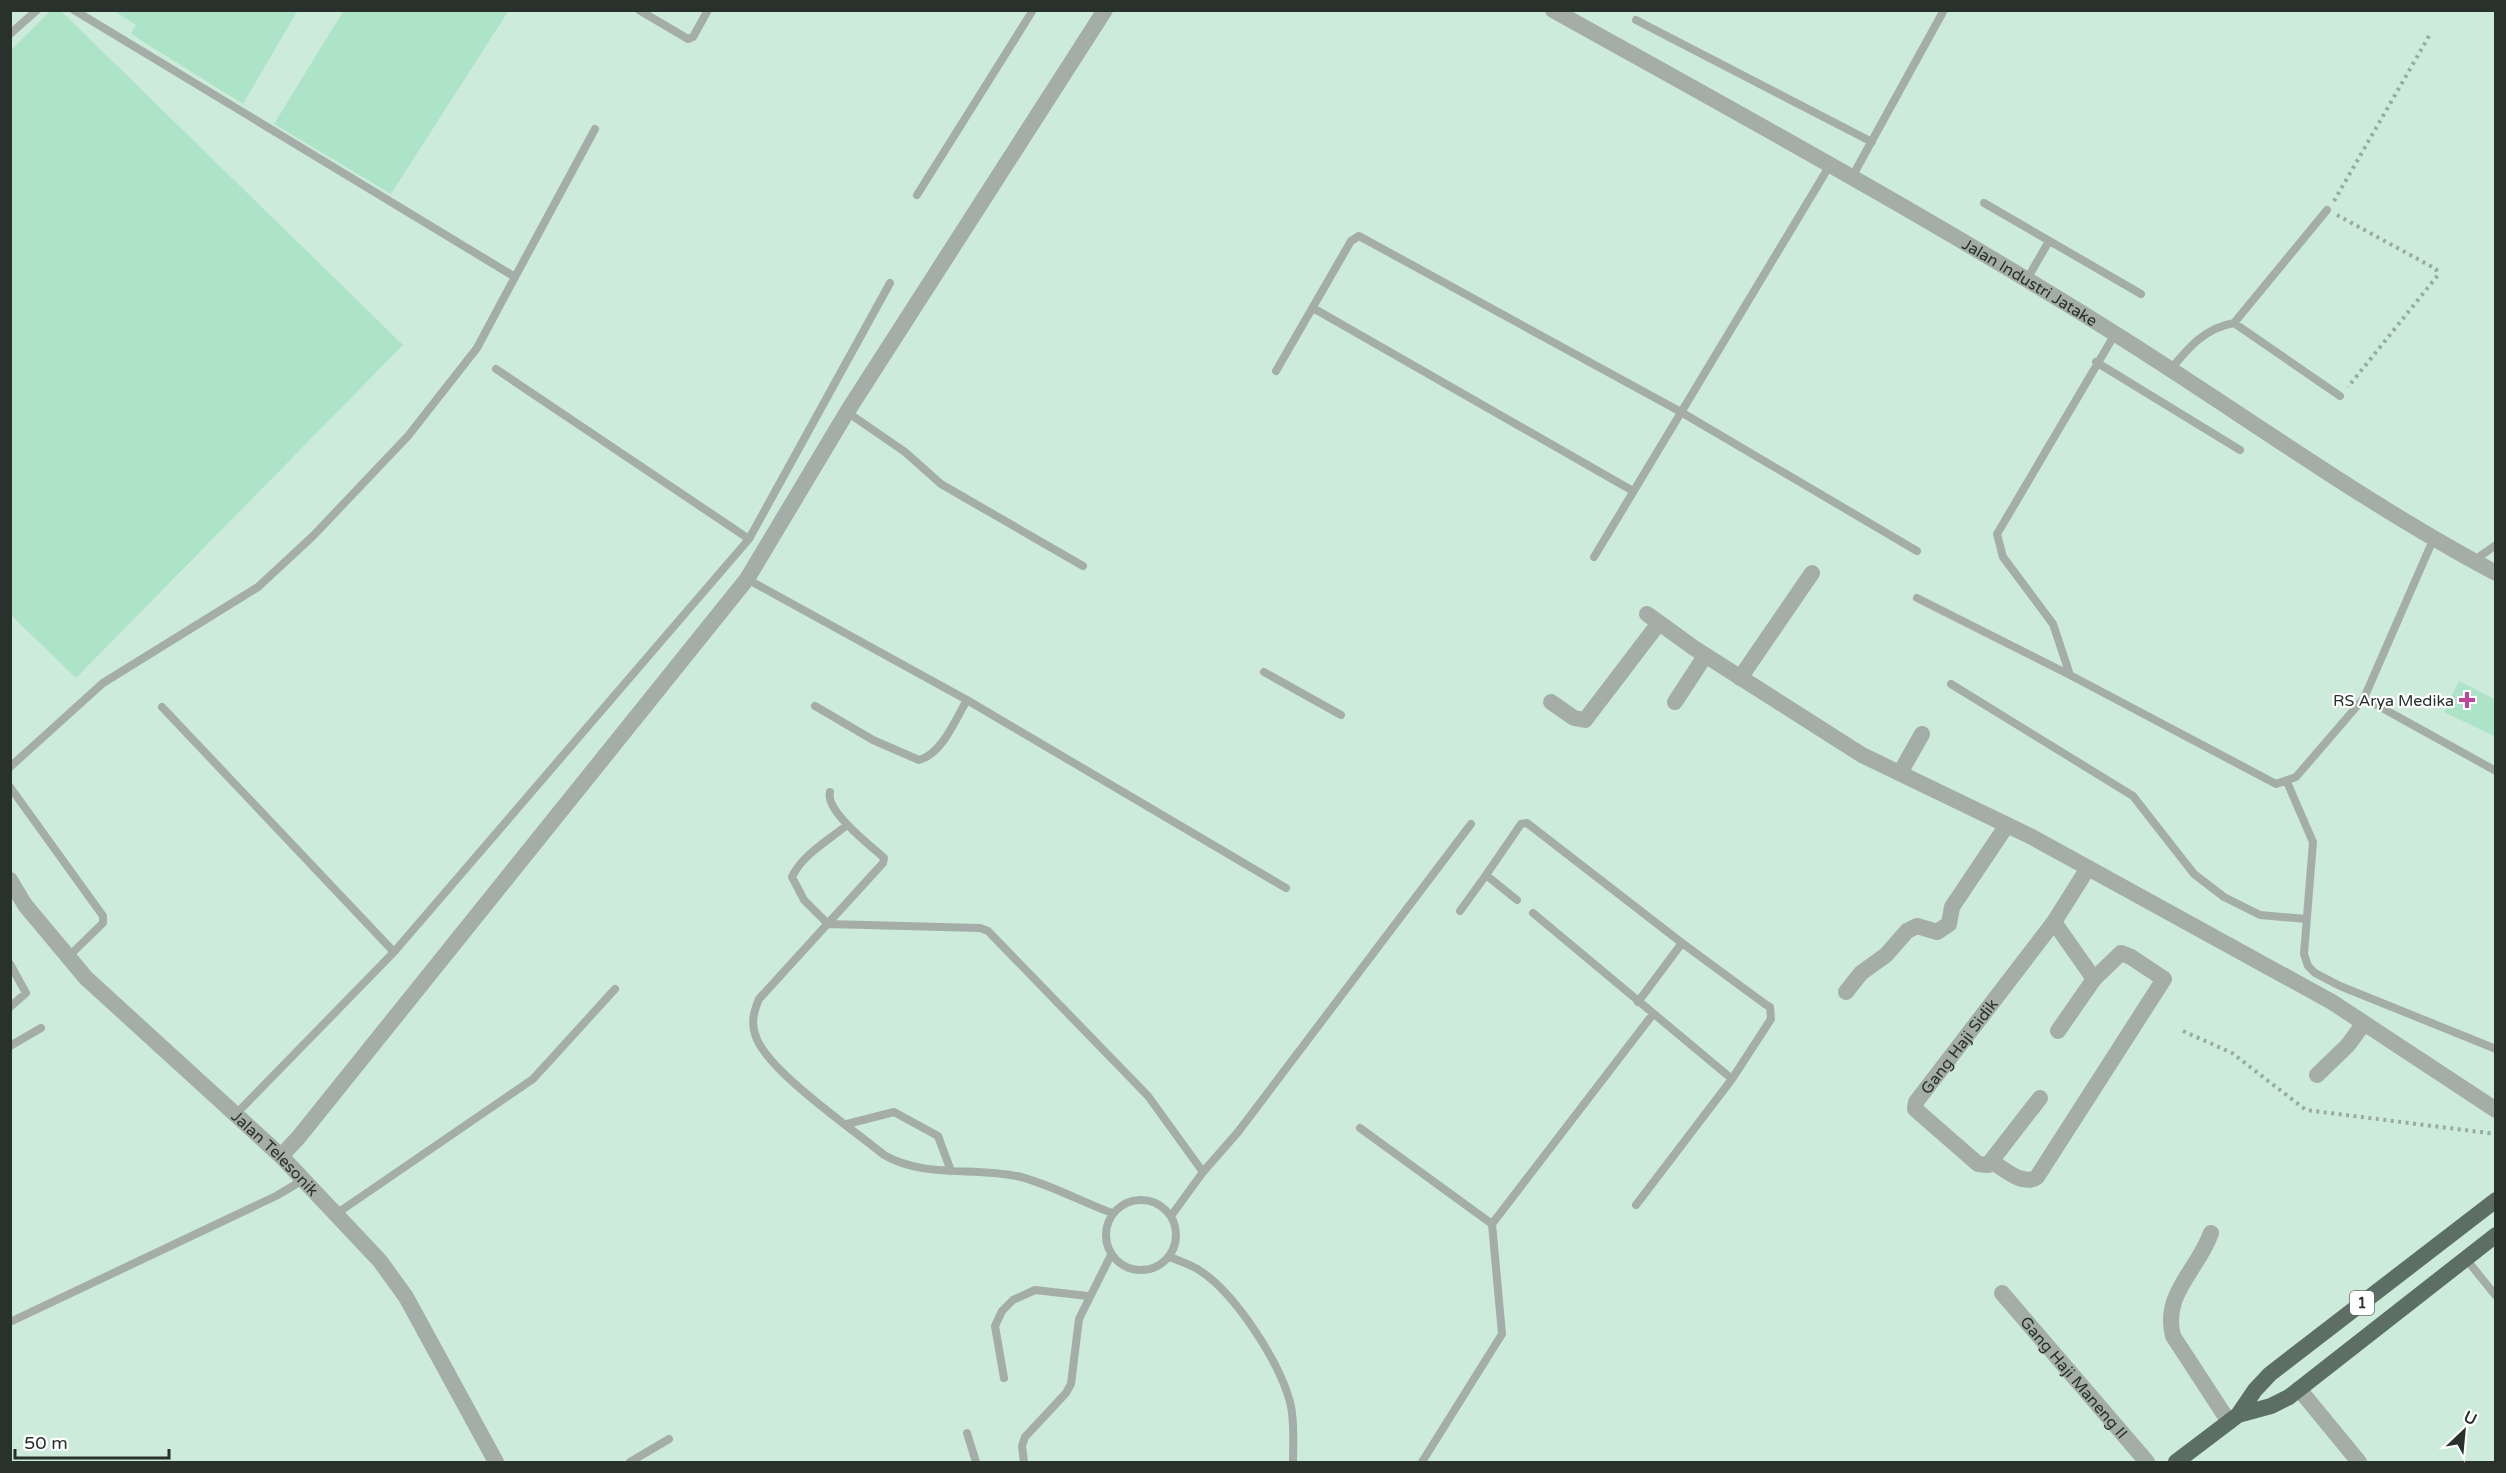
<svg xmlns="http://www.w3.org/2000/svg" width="2506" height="1473" viewBox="0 0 2506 1473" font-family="'Varela Round',sans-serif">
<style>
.built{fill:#ccebda}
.building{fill:#ade4c8}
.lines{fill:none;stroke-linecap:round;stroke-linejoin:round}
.path{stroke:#99aba1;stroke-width:4;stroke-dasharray:3 4.5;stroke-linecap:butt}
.service{stroke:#a4ada8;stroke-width:8}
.minor{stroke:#a4ada8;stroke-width:16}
.tertiary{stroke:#a4ada8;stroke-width:16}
.trunk{stroke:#5c6e65;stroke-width:16}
.poi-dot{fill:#c04699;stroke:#fff;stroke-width:2}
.labels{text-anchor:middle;stroke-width:4.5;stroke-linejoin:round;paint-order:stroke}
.shield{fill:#fff;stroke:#686f6b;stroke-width:1.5}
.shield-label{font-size:15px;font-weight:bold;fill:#28312c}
.street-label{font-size:16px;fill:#28312c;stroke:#fff}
.poi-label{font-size:16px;fill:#28312c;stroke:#fff;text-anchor:end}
</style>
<rect width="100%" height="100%" fill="#ddf4e7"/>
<path class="built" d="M10,11H2495V1462H11Z"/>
<path class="building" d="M51,10H60L403,345L76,678L10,614V51Z
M113,10H298L243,104L131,34L136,25Z
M344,10H509L391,194L274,124Z
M2459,681L2496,700V737L2444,712Z"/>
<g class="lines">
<path class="path" d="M2334,201L2429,36
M2337,215L2436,269L2438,275L2348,387
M2183,1031L2232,1053L2306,1110L2496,1134"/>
<path class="service" d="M639,10L688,39L693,37L708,10
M1636,20L1872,142
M10,34L37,10
M1852,177L1944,10
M917,195L1033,10
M1984,203L2141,294
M515,277L595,129
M2026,281L2049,241
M1313,308L1633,491
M2234,323L2340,396
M2096,362L2240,450
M496,369L749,539
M2171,369C2189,347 2205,328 2234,323L2327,210
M1276,371L1351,241L1359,236L1681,412L1917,551
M847,412L905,452L941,484L1083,566
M1594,557L1830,165
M2473,561L2496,545
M747,579L967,700L1286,888
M1917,598L2070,675L2276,784L2296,777L2364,698L2496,771
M1264,672L1341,715
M2070,675L2053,624L2003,557L1997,534L2115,334
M1951,684L2133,796L2194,874L2224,897L2260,915L2306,919
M2364,698L2433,540
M815,706L873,740L919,760C942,754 955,720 967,700
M162,707L394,952
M10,767L103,683L258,587L313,536L408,436L477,348L515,277L74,10
M2287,782L2313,842L2304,954L2308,966L2315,973L2340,986L2496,1049
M10,787L103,916V923L68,957
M830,792C825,811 870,845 884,858L883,863L759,999C754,1011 751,1021 755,1034C764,1069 854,1130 884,1155C926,1179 976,1166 1021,1177C1051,1185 1082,1202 1112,1213
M847,825C829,840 802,855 792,877L804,900L828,924L980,928L988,931L1148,1096L1203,1172
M1486,875L1521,824L1527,823L1682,943L1765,1004L1770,1007L1771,1019L1732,1079
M1460,911L1486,875L1517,900
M1533,913L1732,1079L1636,1205
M10,964L26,993L10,1007
M1638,1002L1682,943
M10,1046L41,1028
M236,1114L394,952L749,539L890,283
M847,1124L894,1112L938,1136L951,1171
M1360,1128L1492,1224
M1106 1235a35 35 0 1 1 70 0a35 35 0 1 1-70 0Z
M336,1214L533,1079L615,989
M1171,1216L1203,1172L1238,1132L1471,824
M1170,1257C1179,1261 1190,1264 1199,1270C1235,1293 1279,1361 1290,1402C1295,1420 1293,1444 1293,1462
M2466,1259L2496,1296
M10,1322L276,1196L303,1180
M1004,1378L995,1326L1002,1311L1013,1300L1035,1290L1088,1296
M967,1433L976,1462
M630,1462L669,1439
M1024,1462L1022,1446L1025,1437L1066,1393L1071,1384L1079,1319L1111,1255
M1422,1462L1502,1334L1492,1224L1653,1014"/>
<g class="minor">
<path id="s1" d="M1553,10C1743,116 1934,220 2117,335C2243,414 2364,503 2496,573"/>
<path d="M1647,614L1694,648L1862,755L2032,837L2332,1002L2496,1110"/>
<path d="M1740,678L1812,573"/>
<path d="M1551,702L1574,718L1585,720L1659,623"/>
<path d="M1675,702L1705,656"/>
<path d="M1900,773L1922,734"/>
<path d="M2054,922L2094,979L2058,1031"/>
<path d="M1846,992L1861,973L1886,955L1907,931L1917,926L1937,932L1949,924L1952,907L2007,825"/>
<path d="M2317,1075L2348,1045L2364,1023"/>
<path id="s2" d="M2040,1098L1988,1165L1978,1164L1915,1109L1916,1102L2054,922L2088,868"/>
<path d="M281,1156L298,1138L747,579L847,412L1105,10"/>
<path d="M1991,1161C2003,1168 2023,1187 2037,1177L2164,979L2131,957L2121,953L2094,979"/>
<path d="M2211,1233C2198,1270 2162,1294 2173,1336L2229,1422"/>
<path id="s3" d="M2002,1293L2147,1462"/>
<path d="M2299,1389L2359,1462"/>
</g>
<path class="tertiary" id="s4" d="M10,880L25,905L86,978L281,1156L380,1261L406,1297L496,1462"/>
<path class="trunk" d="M2238,1415L2271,1406L2289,1397L2496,1235
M2176,1462L2238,1415L2255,1390L2270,1374L2496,1200"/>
</g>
<path class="poi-dot" d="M2464 691h6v6h6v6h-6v6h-6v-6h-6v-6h6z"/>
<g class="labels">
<rect class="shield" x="2350" y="1291" width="24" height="24" rx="4.5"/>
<g class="shield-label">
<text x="2362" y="1308">1</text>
</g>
<g class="street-label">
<text dy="6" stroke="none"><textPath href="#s1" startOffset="549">Jalan Industri Jatake</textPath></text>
<text dy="6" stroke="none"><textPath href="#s2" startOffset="256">Gang Haji Sidik</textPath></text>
<text dy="6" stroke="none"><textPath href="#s4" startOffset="382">Jalan Telesonik</textPath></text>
<text dy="6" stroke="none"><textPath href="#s3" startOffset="111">Gang Haji Maneng II</textPath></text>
</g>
<g class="poi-label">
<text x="2454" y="706">RS Arya Medika</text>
</g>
</g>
<rect width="2506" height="1473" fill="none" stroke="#28312c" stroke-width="24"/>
<g transform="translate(2464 1431) rotate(26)" stroke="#ffffff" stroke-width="4.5" paint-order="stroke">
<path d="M0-4.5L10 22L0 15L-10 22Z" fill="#28312c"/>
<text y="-9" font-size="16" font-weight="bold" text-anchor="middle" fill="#28312c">U</text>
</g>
<path d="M15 1449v9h154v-9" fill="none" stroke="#28312c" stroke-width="3"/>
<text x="24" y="1449" font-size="18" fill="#28312c" stroke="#ffffff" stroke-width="4.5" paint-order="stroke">50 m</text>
</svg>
